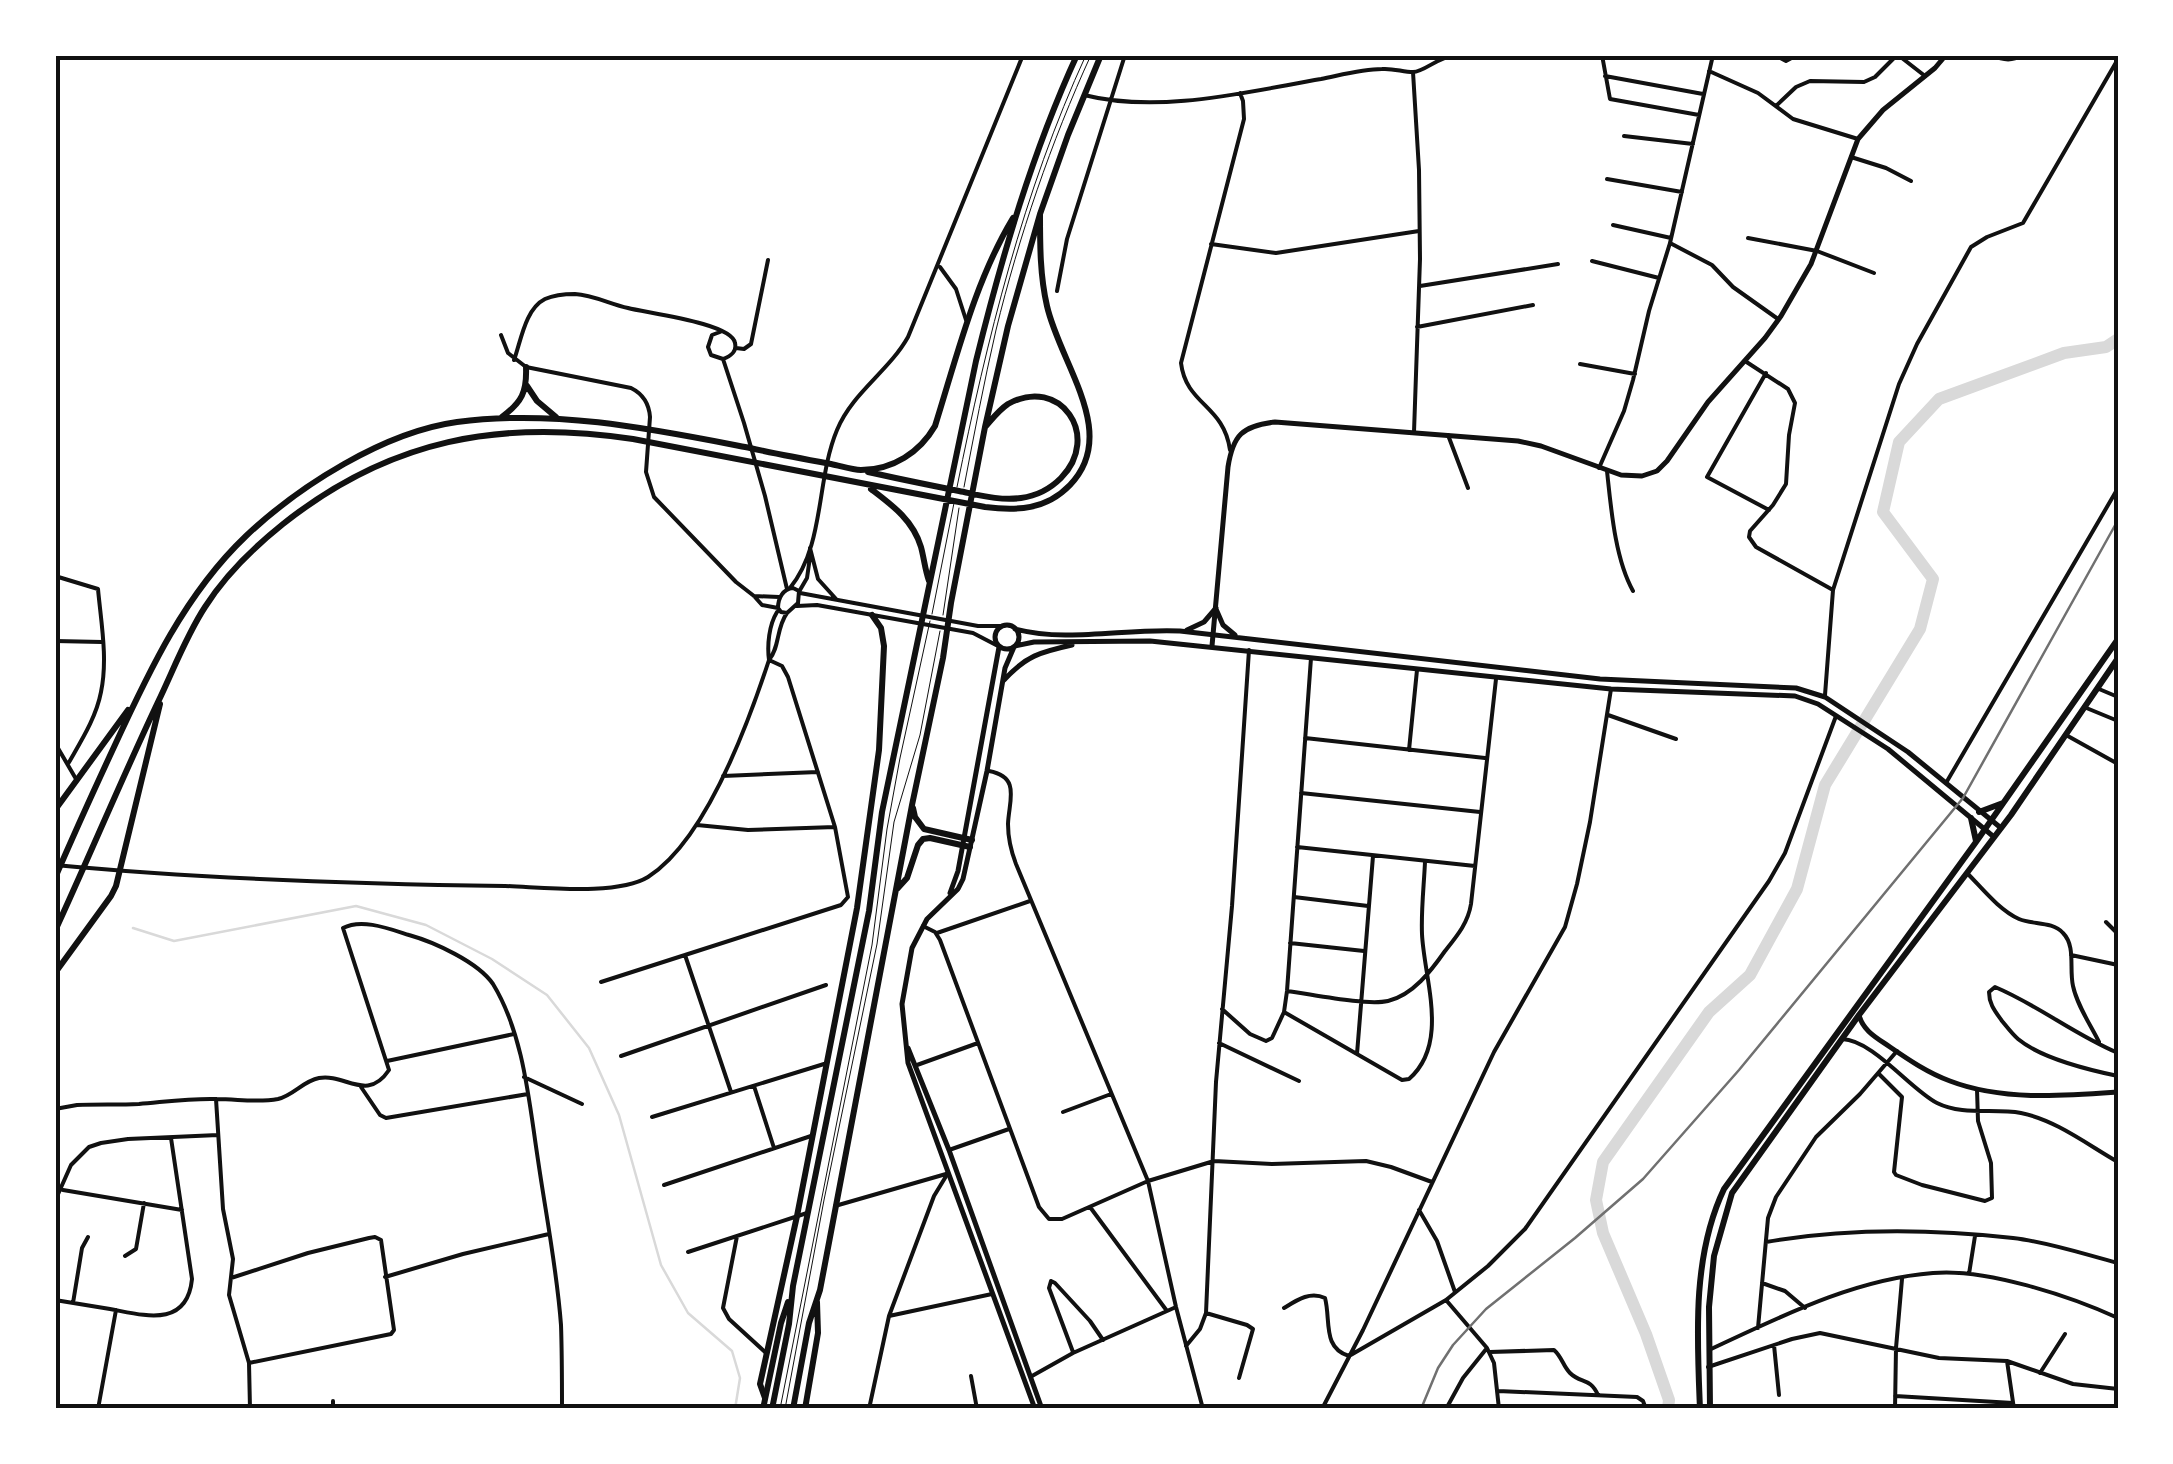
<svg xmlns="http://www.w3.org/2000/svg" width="2173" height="1464" viewBox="0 0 2173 1464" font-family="Signika,sans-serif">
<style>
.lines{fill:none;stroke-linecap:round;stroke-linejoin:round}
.stream{stroke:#d9d9d9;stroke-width:2.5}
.river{stroke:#d9d9d9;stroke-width:12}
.service{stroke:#111;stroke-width:1}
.minor{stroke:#111;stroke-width:4}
.tertiary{stroke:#111;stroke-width:5}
.secondary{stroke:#111;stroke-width:5}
.primary{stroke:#111;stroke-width:6}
.trunk{stroke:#111;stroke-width:6}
.rail{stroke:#707070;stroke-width:2.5}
.neatline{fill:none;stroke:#111;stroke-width:4}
</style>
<rect width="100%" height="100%" fill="#fff"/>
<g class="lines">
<path class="stream" d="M133,928L174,941L356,906L426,925L492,959L547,995L589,1048L619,1115L661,1265L688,1313L732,1351L740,1378L735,1409"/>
<path class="river" d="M1668,1409L1669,1400L1646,1334L1603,1233L1596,1200L1603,1162L1709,1012L1750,975L1797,889L1825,785L1920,629L1933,579L1883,512L1899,442L1939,399L2064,353L2106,347L2118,339"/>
<path class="service" d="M957,487C987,339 1023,192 1086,55
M964,487C974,435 984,382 996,330C1019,236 1051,142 1091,55
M932,614L954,503
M943,615L959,508
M780,1409L872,945L887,829L900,758L930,621
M785,1409L824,1200L877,944L894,822L920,735L940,631"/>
<path class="minor" d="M1602,55L1610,99L1699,115
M1775,55L1786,61L1797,55
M1898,55L1925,76
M1992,55C2002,60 2012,62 2021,55
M1709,71L1758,93L1793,119L1858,139
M1413,72L1419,170L1420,259L1414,432
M1605,76L1703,94
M1084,95C1159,114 1246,92 1321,79C1341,75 1362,69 1382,69C1393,68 1403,72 1413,72C1424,72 1438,57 1455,55
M1776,106L1796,87L1810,81L1864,82L1875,77L1897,55
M1624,136L1693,144
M1851,157L1886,168L1911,181
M1607,179L1682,192
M1613,225L1671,238
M1748,238L1817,251L1874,273
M1670,243L1712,265L1733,287L1778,319
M1211,244L1276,253L1419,231
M1592,261L1659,278
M940,267L956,289L966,320
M1420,286L1558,264
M1057,291L1067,239L1125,55
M1417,327L1533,305
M501,335L508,353L526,367L631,388C643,394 649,403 650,417L646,472L654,497L736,582L754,596L762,605L778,608L781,612L787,613L798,603L799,591L793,588C783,589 778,598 778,608
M736,348L744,349L751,344L768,260
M723,359L744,423L765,496L787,589
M514,360C521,341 525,309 545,299C554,295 565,294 575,294C593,295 610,304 628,308C646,313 732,323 735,343C737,352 731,356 723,359L711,355L708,347L712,335L720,332
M1745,361L1788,389L1795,403L1789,435L1786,484L1773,505L1750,531L1749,537L1756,547L1833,590L1825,695
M1580,364L1635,374
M1766,373L1707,477L1769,510
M1448,435L1468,488
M1230,450C1224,405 1186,405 1181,363L1244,119L1243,101L1240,93
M1599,468L1624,411L1633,380L1649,311L1670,243L1713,55
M1607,471C1611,508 1615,559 1633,591
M810,548L818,579L837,600
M55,576L98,589C101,622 108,659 101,692C96,718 81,741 68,764
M790,588C825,545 816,480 837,430C852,393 889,371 908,337L1023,55
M800,590L807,578L810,557
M1833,590L1899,384L1917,344L1971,247L1987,237L2023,223L2118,59
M800,593L978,626H1002
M754,596L779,597
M797,606L817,605L973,633L998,646
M55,641L102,642
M1311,658L1287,991L1284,1012L1402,1080L1409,1079C1450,1043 1424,979 1422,934C1421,910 1424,885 1425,862
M769,660C767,645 769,625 777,612
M2099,689L2118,697
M2084,707L2118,721
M1608,715L1676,739
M2066,735L2118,764
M1305,738L1485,758
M55,743L76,779
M1409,750L1417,670
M989,771C1021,777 1009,800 1008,824C1008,838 1011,851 1016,864L1148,1181L1176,1307L1203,1409
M723,776L818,772
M1946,783L2118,488
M1301,793L1480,812
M697,825L748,830L835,827
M1297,847L1475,866
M55,865C203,879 356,884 505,886C542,887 617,896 648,877C706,840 748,724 769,660C780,647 776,628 787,613
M1967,873C1982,888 1999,910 2019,919C2033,925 2052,921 2063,933C2076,946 2069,969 2073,986C2077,1005 2090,1024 2099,1042
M1294,897L1368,906
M2106,922L2118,934
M923,926L935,932L940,940L1039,1207L1049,1219H1062L1148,1181L1214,1161L1272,1164L1366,1161L1391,1167L1432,1182
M937,933L1030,901
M1290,943L1364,951
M2071,955L2118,965
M601,982L685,955
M1287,991C1311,994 1366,1006 1388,1001C1413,995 1431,971 1445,951C1457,936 1468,923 1471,904L1496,679
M1222,1009L1250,1034L1266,1041L1272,1038L1284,1012
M1842,1039C1873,1040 1910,1089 1937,1103C1963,1116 1994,1108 2021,1113C2056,1120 2088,1145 2118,1162
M1219,1043L1299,1081
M2118,1053C2075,1035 2038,1005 1995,987L1989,992C1989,1004 1995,1011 2002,1021C2007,1027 2012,1034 2018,1039C2042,1059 2089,1070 2118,1076
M1357,1054L1373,856
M621,1056L826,985
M387,1061L514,1034
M917,1065L978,1043
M1879,1074L1902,1097L1894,1172L1896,1175L1922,1185L1985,1201L1992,1198L1991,1163L1978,1121L1977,1089
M524,1077L582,1104
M754,1086L774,1148
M361,1087L380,1115L386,1118L528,1094
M731,1092L685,955L841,905L848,897L835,827L788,677L782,666L769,660
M216,1099L223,1209L233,1259L229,1295L249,1363L250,1409
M55,1109L77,1105C97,1104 118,1105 139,1104C164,1102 191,1098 217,1099C238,1099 257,1103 278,1099C294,1095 303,1081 319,1078C345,1073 367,1103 389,1070L343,928C362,918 390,929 409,935C434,942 478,962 493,984C524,1035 529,1102 538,1160C546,1215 557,1270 561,1325C562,1353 562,1381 562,1409
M1063,1112L1111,1094
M652,1117L824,1064
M949,1150L1009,1129
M664,1185L811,1136
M63,1190L182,1210
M55,1201L71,1165L89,1147L101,1143L128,1139L218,1135
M835,1206L946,1174
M1090,1207L1167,1311
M1419,1210L1437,1241L1455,1292
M737,1236L723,1308L729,1319L765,1352
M1766,1242C1846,1228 1932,1229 2013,1238C2048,1242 2083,1254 2118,1263
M688,1252L807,1213
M125,1256L136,1249L144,1203
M1969,1274L1975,1236
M385,1277L463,1254L549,1234
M231,1278L308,1253L369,1238L375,1237L381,1240L394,1330L391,1334L249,1363
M1762,1283L1785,1291L1805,1308
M55,1300C73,1303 92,1306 110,1309C143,1315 187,1329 192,1279L171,1138
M1446,1300L1487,1348
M73,1303L82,1248L88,1237
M1284,1308C1297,1300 1310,1291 1325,1298C1331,1320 1322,1348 1349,1356L1446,1300L1488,1266L1525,1229L1769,881L1785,853L1836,716
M1206,1313L1247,1325L1253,1329L1239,1378
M889,1316L992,1294
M1758,1328L1768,1218L1776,1197L1816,1137L1860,1094L1897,1051
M1774,1345L1779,1395
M1186,1346L1200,1329L1206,1313L1216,1082L1232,906L1249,650
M1709,1350C1780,1317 1854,1279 1933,1273C1985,1268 2070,1296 2118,1318
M1073,1352L1049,1288L1051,1281L1055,1283L1090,1321L1103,1340
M1490,1352L1554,1350C1562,1357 1563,1366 1570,1373C1581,1384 1590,1377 1598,1395
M2007,1361L2014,1409
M1708,1367L1792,1339L1820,1333L1939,1358L2007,1361L2073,1384L2118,1389
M2040,1373L2065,1334
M971,1376L977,1409
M1032,1376L1073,1353L1176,1307
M1498,1391L1637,1397L1643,1401L1646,1409
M1895,1396L2013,1403
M333,1401V1409
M55,1405L75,1409
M98,1409L116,1310
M869,1409L889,1316L934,1196L948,1173
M1023,1409L1034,1407
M1322,1409L1363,1330L1494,1052L1565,927L1577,884L1590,822L1611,689
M1446,1409L1463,1378L1487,1348L1494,1363L1499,1409
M1895,1409L1896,1348L1902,1279"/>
<path class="tertiary" d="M1212,646L1228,467C1233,435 1242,426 1275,422L1518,441L1541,446L1621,475L1642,476L1657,471L1667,461L1708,402L1765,338L1781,316L1811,264L1858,139L1883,110L1935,68L1946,55
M1859,1015C1863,1031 1877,1038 1890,1047C1909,1060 1928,1073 1950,1081C2002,1101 2063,1096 2118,1092"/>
<path class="secondary" d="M1216,609L1223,625L1235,635
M995 637a12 12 0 1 1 24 0a12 12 0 1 1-24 0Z
M1015,629C1068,643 1126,628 1180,631L1600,679L1796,688L1825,697L1908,752L2001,828
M1187,630L1204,622L1216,608
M1015,646L1034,642L1150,641L1611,689L1795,696L1818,704L1888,749L1994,837
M1014,647L1005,668L987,771L963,879L958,889L927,919L912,948L902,1004L908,1063L1035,1409
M1004,680C1026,656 1040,652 1072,645
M950,893L958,871L999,647
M908,1048L949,1150L1042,1409"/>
<path class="primary" d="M1979,812L2003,803
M1971,818L1976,841
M765,1398L760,1384L797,1216L857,908L879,750L884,646L881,628L872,615
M1700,1409C1697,1337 1692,1256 1724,1189L1976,842L2118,639
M1710,1409L1709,1307L1714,1256L1732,1193L1859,1015L2011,815L2118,658"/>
<path class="trunk" d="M527,386L537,401L556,417
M502,417C522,402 527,392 526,367
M868,472C899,479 929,485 959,491C979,495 1000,501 1021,498C1036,496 1050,489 1061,478C1102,436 1060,375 1008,404C999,410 993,418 986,426
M871,489C892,505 913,520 921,547C924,558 925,570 929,581
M913,808L915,817L924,829L972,840
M55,810L128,710
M55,878C74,834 94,790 114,747C149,671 185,594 246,536C299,486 384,432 457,422C556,409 652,429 750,448C777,454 804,459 831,464C841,466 852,470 861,470C893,470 920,452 935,426C957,356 975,281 1013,218
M897,889L907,878L918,845L923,839L930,838L970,847
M55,931C90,855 122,778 158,702C173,671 186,636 205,607C226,574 253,548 283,524C390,439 500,419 633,439L985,507C1017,511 1046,510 1070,485C1120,433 1060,364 1047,306C1040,276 1040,245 1040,214
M55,973L111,896L116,886L160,704
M763,1409L781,1323L788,1302
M772,1409L789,1324L793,1286L869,911L882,812L976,361C1002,256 1032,153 1077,55
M793,1409L809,1323L820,1290L912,805L943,658L951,603L985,427L1008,326L1040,214L1068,135L1101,55
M805,1409L818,1333L817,1302"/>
<path class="rail" d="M1421,1409L1438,1368L1453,1345L1486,1309L1575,1238L1643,1179L1739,1070L1963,798L2118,520"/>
</g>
<rect width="2173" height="1464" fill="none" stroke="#ffffff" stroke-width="115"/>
<rect x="58" y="58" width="2058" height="1348" class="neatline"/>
</svg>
